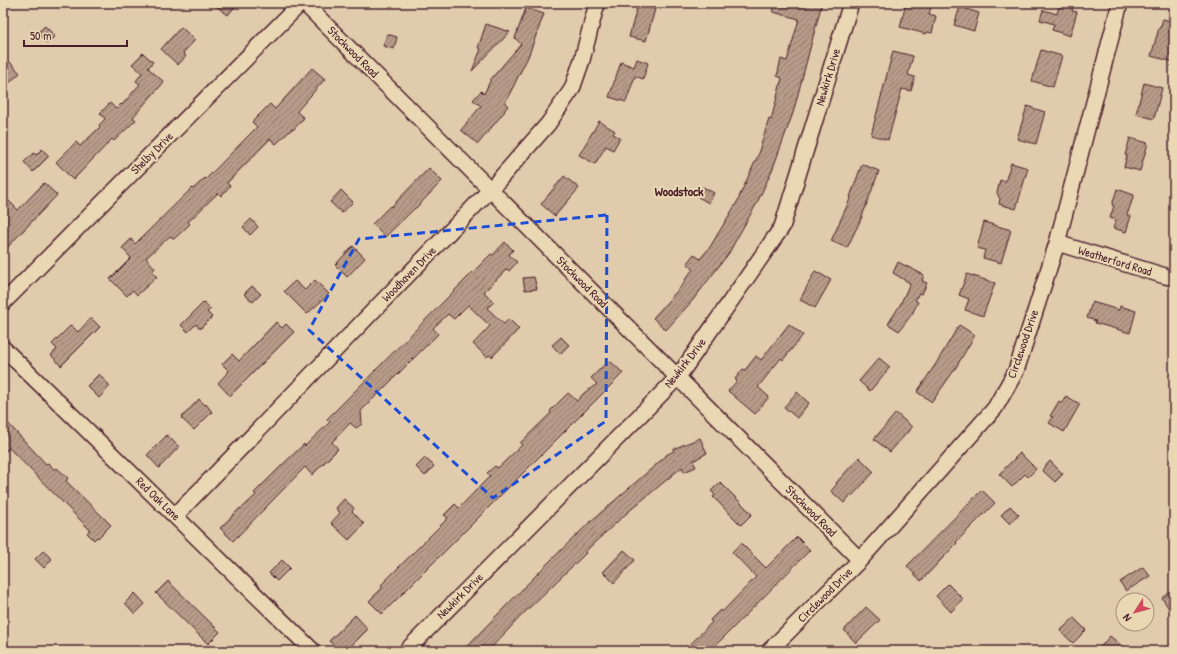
<svg xmlns="http://www.w3.org/2000/svg" width="1177" height="654" viewBox="0 0 1177 654" font-family="'Patrick Hand',sans-serif">
<style>
.building{fill:url(#building-hatch);stroke:#4a1f2b}
.lines{fill:none;stroke-linecap:round;stroke-linejoin:round}
.minor-casing{stroke:#4a1f2b;stroke-width:18}
.minor{stroke:#ead7b4;stroke-width:15}
.marked{fill:none;stroke:#1d4ed8;stroke-width:3;stroke-dasharray:8 5;stroke-linejoin:round}
.labels{text-anchor:middle;stroke-width:4;stroke-linejoin:round;paint-order:stroke}
.street-label{font-size:12px;fill:#4a1f2b;stroke:#ead7b4}
.neighbourhood-label{font-size:13px;font-weight:bold;fill:#4a1f2b;stroke:#ead7b4}
</style>
<defs>
<pattern id="building-hatch" width="6" height="6" patternUnits="userSpaceOnUse"><rect width="6" height="6" fill="#b79b88"/><path d="M-1 1l2-2M0 6l6-6M5 7l2-2" fill="none" stroke="#977e6f"/></pattern>
</defs>
<rect width="100%" height="100%" fill="#e0ccac"/>
<filter id="ink" filterUnits="userSpaceOnUse"><feTurbulence type="fractalNoise" baseFrequency=".025" numOctaves="2"/><feDisplacementMap in="SourceGraphic" scale="8" xChannelSelector="R" yChannelSelector="G"/><feConvolveMatrix kernelMatrix="1 2 1 2 8 2 1 2 1" color-interpolation-filters="sRGB"/></filter>
<g filter="url(#ink)">
<path class="building" d="M212,3H238L228,15Z
M775,3H822L793,113L773,168L756,205L737,238L729,253L693,300L666,330L653,318L685,282L684,281L693,269L687,263L694,254L700,259L710,247L740,197H739L760,151H759L769,119L771,120L782,78L777,76L781,59L787,61L799,19L773,12Z
M906,3H917L931,7L929,14L936,16L932,33L927,32L926,34L900,27Z
M1060,3H1074L1072,11L1077,12L1070,36L1052,30L1054,24L1040,20L1043,10L1057,14Z
M638,4L655,9L646,41L629,37Z
M960,7L979,13L974,31L954,25Z
M526,8L544,14L528,57L505,103L508,106L504,111H505L478,144L461,130L481,106L473,100L481,91L484,94L491,79L521,44L515,38Z
M1163,19L1174,22V62L1151,56L1159,28H1160Z
M486,24L510,32L472,71L481,49L478,48Z
M45,26L55,36L47,43L37,33Z
M181,27L195,40L183,53L186,56L178,65L161,49Z
M387,34L397,37L394,49L383,46Z
M1041,50L1062,56L1053,87L1032,81Z
M893,51L913,56L908,75L915,77L911,91L902,89L888,140L871,135Z
M143,53L153,62L148,68L164,82L133,117L136,120L114,141L112,139L73,180L56,162L76,142L80,146L100,127L99,125L105,119L100,113L110,103L116,109L121,104L122,105L140,84L136,81L142,73L132,64Z
M637,59L648,63L643,79L635,76L626,102L609,97L621,62L634,67Z
M9,61L20,73L3,89V66Z
M312,68L325,79L298,110L297,112L304,118L293,130L292,129L276,144L270,139L227,183L230,186L221,196L218,193L188,222L190,224L174,239L170,236L146,258L155,268L152,272L157,277L137,295L133,290L127,296L110,279L131,258L122,248L131,239L135,244L192,188L193,189L205,178L206,179L257,127L252,122L270,104L275,109Z
M1144,83L1162,88L1154,119L1136,114Z
M1027,106L1045,112L1036,144L1017,139Z
M599,121L615,131L613,134L620,138L613,150L606,146L595,164L579,155Z
M1130,138L1148,143L1140,171L1124,167L1127,155H1125Z
M42,149L49,156L33,172L24,162L34,153L36,155Z
M1011,163L1028,168L1016,209L999,204L1000,199L997,193L1000,180L1005,182Z
M862,164L879,171L861,219L847,248L831,241L851,197H850Z
M429,168L442,181L416,208H415L385,237L372,224L390,206L391,207Z
M564,176L579,188L555,216L541,204Z
M44,183L57,195L3,252V195L18,210Z
M703,187L714,193L709,203L698,197Z
M1117,189L1134,195L1127,215L1131,216L1126,232L1113,228L1116,220L1110,218L1114,206L1112,205Z
M341,190L353,202L342,213L330,202Z
M251,219L258,227L250,235L243,227Z
M984,222L1011,230L1001,263L983,258L985,250L977,248Z
M505,242L513,250L509,255L517,262L509,271L507,269L484,292L494,302L487,308L504,324L509,319L519,329L492,357L489,355L487,357L473,344L490,326L468,305L454,319L448,314L433,328L438,334L361,411L362,424L356,428L350,423L332,442L338,449L312,475L305,467L233,541L220,528L240,508L241,509L256,495L254,493L280,467L304,444L305,446L330,422L327,419L351,395L467,278L491,254L493,255Z
M353,246L365,258L347,277L335,265Z
M898,262L924,275L922,281L927,283L922,294L919,293L915,300L918,302L912,314L899,331L888,324L900,305L910,283L893,273Z
M815,271L831,280L815,308L800,300Z
M967,274L995,283L983,316L965,310L969,299L959,295Z
M534,277L537,289L525,290L523,278Z
M315,280L329,294L307,314L284,291L295,281L305,290Z
M252,286L261,294L253,302L244,294Z
M204,302L211,309L207,312L212,317L200,329L196,324L188,332L181,325Z
M1092,302L1119,310L1120,306L1136,311L1130,333L1095,323L1096,321L1087,318Z
M91,318L100,327L61,366L51,355L57,349L52,344L71,325L78,332Z
M276,322L282,328L286,324L294,332L230,396L218,383L229,371L222,364L232,354L239,361Z
M789,324L803,335L783,360L781,358L758,387L769,397L755,414L728,391L737,381L735,379L743,369L745,370L756,356L761,360Z
M959,325L975,335L955,369L932,402L917,392L937,362Z
M561,337L569,345L560,354L552,345Z
M879,358L890,367L870,391L859,381Z
M609,360L623,373L382,614L369,601L383,587L381,585L448,518L444,515L455,504L459,508L490,476L487,473L495,466L498,468L522,445L520,443L551,413L550,411L568,393L577,401L584,393L597,384L591,378Z
M99,374L110,386L99,398L87,386Z
M797,392L809,403L797,418L784,407Z
M1066,396L1080,404L1064,432L1049,423L1053,417L1050,416L1059,401L1062,403Z
M199,399L205,405L206,404L212,412L194,430L181,418Z
M896,413L912,427L890,452L874,439Z
M3,418L46,464L48,463L55,470L57,468L68,478L66,481L111,525L98,538L97,537L94,540L87,533L90,530L9,448L3,454Z
M167,435L179,447L159,468L147,455Z
M700,438L707,453L693,461L696,467L684,472L682,467L628,512L594,543L585,552L586,553L524,613L488,651H462L548,563L590,522L666,456V455L674,451L673,449Z
M1020,453L1036,469L1028,477L1025,474L1012,487L999,474Z
M859,457L874,472L852,496L851,495L844,503L831,491L837,484L836,483Z
M425,458L434,466L425,476L416,467Z
M1050,461L1063,474L1055,482L1042,470Z
M720,482L752,514L741,525L713,497L715,495L711,491Z
M982,490L995,503L956,542L957,543L921,581L907,566Z
M344,499L354,508L352,511L364,524L349,540L331,523L340,513L336,508Z
M1010,506L1019,515L1010,524L1001,515Z
M797,537L810,550L722,639L709,651H684L712,622L710,620L720,610L722,612L756,577L732,552L741,543L766,568Z
M624,550L635,560L614,583L603,572Z
M43,551L52,559L44,568L35,559Z
M282,560L290,568L277,581L269,573Z
M1143,567L1150,576L1126,591L1120,582Z
M168,581L220,632L208,644L156,593Z
M948,584L963,599L951,612L936,596Z
M1174,589V616L1162,598Z
M135,593L145,604L135,614L125,603Z
M866,607L880,620L856,643L844,630Z
M355,615L368,629L346,651H340L329,641Z
M1074,618L1086,630L1073,643L1060,631Z
M1110,636L1128,651H1097Z"/>
<g class="lines">
<g class="minor-casing">
<path id="minor" d="M304,3L860,560
M1057,243L1165,276L1174,278
M3,303L301,3
M3,348L313,651
M175,516L490,190L548,124L572,89L582,60L597,3
M406,651L678,377L782,227L851,3
M769,651L860,560L995,408L1016,371L1057,243L1120,3"/>
</g>
<use href="#minor" class="minor"/>
</g>
</g>
<path class="marked" d="M607,215L606,421L493,498L309,330L359,239Z"/>
<g class="labels">
<g class="street-label">
<text transform="translate(353 52) rotate(45)" y="4">Stockwood Road</text>
<text transform="translate(828 77) rotate(-73)" y="4">Newkirk Drive</text>
<text transform="translate(152 153) rotate(-45)" y="4">Shelby Drive</text>
<text transform="translate(1115 261) rotate(17)" y="4">Weatherford Road</text>
<text transform="translate(409 274) rotate(-46)" y="4">Woodhaven Drive</text>
<text transform="translate(582 282) rotate(45)" y="4">Stockwood Road</text>
<text transform="translate(1023 344) rotate(-71)" y="4">Circlewood Drive</text>
<text transform="translate(685 363) rotate(-52)" y="4">Newkirk Drive</text>
<text transform="translate(158 499) rotate(44)" y="4">Red Oak Lane</text>
<text transform="translate(811 511) rotate(45)" y="4">Stockwood Road</text>
<text transform="translate(825 595) rotate(-45)" y="4">Circlewood Drive</text>
<text transform="translate(460 596) rotate(-45)" y="4">Newkirk Drive</text>
</g>
<g class="neighbourhood-label">
<text x="679" y="196">Woodstock</text>
</g>
</g>
<rect width="1177" height="654" fill="none" stroke="#ead7b4" stroke-width="16"/>
<rect x="8" y="8" width="1161" height="638" fill="none" stroke="#4a1f2b" stroke-width="1.5" filter="url(#ink)"/>
<g transform="translate(1135 612) rotate(234)"><circle r="19" fill="#ead7b4" stroke="#aa8d7d"/>
<path d="M0-3L7 15L0 10L-7 15Z" fill="#d1495b"/>
<text y="-6" font-size="11" font-weight="bold" text-anchor="middle" fill="#4a1f2b">N</text>
</g>
<path d="M24 40v6h103v-6" fill="none" stroke="#4a1f2b" stroke-width="2"/>
<text x="30" y="40" font-size="12" fill="#4a1f2b" stroke="#ead7b4" stroke-width="3" paint-order="stroke">50 m</text>
</svg>
